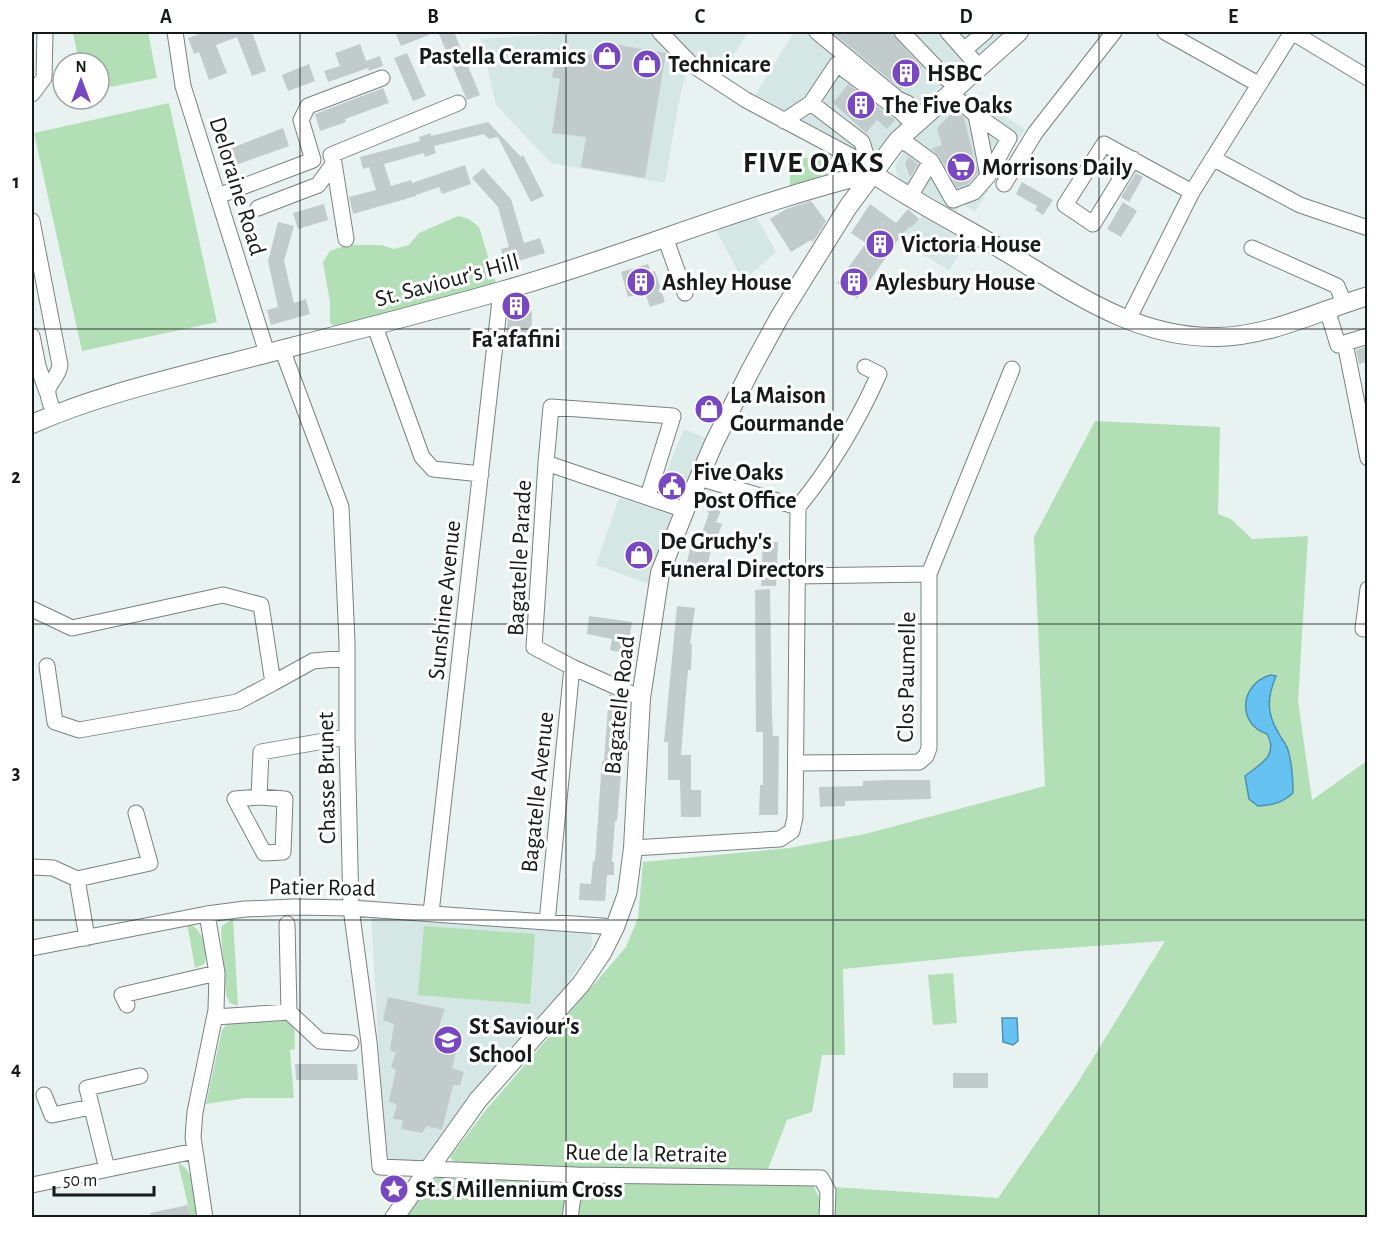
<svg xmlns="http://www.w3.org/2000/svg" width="1399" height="1249" viewBox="0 0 1399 1249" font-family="'Alegreya Sans',sans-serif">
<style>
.built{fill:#d4e7e5}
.green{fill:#b2dfb5}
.water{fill:#66c2f1;stroke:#4e90b0;stroke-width:1.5}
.building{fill:#c1cbcc}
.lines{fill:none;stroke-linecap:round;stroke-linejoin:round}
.minor-casing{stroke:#798281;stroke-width:17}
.major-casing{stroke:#798281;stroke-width:20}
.minor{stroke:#fff;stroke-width:15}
.major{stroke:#fff;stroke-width:18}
.grid{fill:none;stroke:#171a1a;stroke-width:1.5;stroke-opacity:0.55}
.labels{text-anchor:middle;stroke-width:6;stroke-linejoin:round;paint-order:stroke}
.poi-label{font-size:24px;font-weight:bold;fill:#171a1a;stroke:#fff;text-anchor:start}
.street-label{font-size:24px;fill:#171a1a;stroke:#fff}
.district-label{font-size:30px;font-weight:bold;letter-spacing:1.5px;fill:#171a1a;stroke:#fff}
.neatline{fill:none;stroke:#171a1a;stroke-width:2}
.grid-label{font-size:20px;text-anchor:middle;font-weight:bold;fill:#171a1a}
</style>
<rect width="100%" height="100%" fill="#e8f2f1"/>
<path class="built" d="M573,32H654L687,69L679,101L665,183L551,163L496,105L481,39L572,33Z
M668,32H748L720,78L689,55Z
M794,32H1003L918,106L877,151L866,155L860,154L755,95Z
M965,91L1025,129L975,212L961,204L955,213L934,198L905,185L898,177L895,167L899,158L909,145Z
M755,215L776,252L743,281L715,228Z
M923,215L969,238L949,270L898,240L909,227H912Z
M684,429L710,440L684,499L660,487Z
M619,498L677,516L649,584L596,565Z
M371,915L587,928L591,935L593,944L589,952L563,989L472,1091L424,1160L420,1161L391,1160L385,1156Z"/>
<path class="green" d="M73,32H148L157,78L99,89V63H79Z
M169,103L217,322L82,351L34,133Z
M823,145L848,158L851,166L790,186V152L815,161Z
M458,216L469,219L479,227L496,283L336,327L330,323V302L323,262L330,251L347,245H381L394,249L409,245L419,233Z
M1095,421L1220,427L1218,514L1231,519L1252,539L1308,536L1298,701L1312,800L1367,761V1217H834V1187L998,1198L1077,1084L1165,941L1024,951L843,969L845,1055H822L812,1112L787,1120L767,1172L456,1165L450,1157L486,1110L626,947L638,918L643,862L789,848L865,834L1045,786L1034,537Z
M233,918L238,1006L230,1003L226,995L221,931L222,926Z
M187,923C202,927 210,951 204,964L195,968Z
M424,926L535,934L530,1004L418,995Z
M953,973L957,1023L933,1025L928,975Z
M294,1021L295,1049L290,1050L294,1098H245L206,1104L222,1030L227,1024L236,1022Z
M178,1163C196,1170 195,1200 198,1217H191Z
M437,1178L559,1181L570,1193L566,1217L401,1218L427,1183Z
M588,1182L813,1185L820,1199V1217L578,1218L582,1191Z"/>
<path class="water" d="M1271,675L1276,676C1267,698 1266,713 1279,734C1282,740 1287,745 1288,750C1292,764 1293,779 1293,793C1282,803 1273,805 1258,806L1249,799L1245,776C1260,764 1279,756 1267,734C1236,724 1240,683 1271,675Z
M1002,1018H1017L1018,1041L1013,1045L1003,1042Z"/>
<path class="building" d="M205,32H252L266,71L252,76L237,37L216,45L227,73L209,80L199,52L194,54L188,38Z
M395,32H436L401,46Z
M438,32H454L480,95L467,100Z
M832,32H890L922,67L901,89Z
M601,42L666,53L645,178L581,167L586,137L552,133L560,79L552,77L558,48L599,56Z
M360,44L366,61L380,56L383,66L369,71L368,68L328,82L324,71L340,66L335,53Z
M407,53L426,96L413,101L394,58Z
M309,64L315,81L288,91L282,75Z
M848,84L895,120L887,129L877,120L866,133L833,103Z
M383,88L389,103L345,119L346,122L320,131L315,114Z
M955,110L964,118L978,173L968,184L957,188L939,156L931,149L942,145L937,128Z
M488,122L521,157L523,155L544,196L531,202L498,137L489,139L484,134L434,146L436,153L425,157L424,153L384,164L391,186L411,180L412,183L465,165L471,184L442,194L439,187L416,195V196L353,214L349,197L376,190L369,167L363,169L360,157L420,141L419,137L431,133V136Z
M283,128L289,146L225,169L219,153Z
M909,157L918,164L910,177L905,163Z
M483,168L511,199L524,243L540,238L545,253L505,265L501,249L509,247L498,207L472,178Z
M1136,173L1143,177L1129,202L1121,197Z
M1022,182L1053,200L1043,215L1035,210L1037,206L1016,194Z
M811,201L826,221L813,242L811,240L791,252L770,219L786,209Z
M1123,202L1137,211L1121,237L1107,229Z
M324,204L328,220L298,229L293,213Z
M870,204L896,223L908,209L919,219L912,227H909L898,240L857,299L837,283L866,243L851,233Z
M278,222L294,226L284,261L294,303L306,299L310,314L271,325L267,310L278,307L268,261Z
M648,264L651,272L655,271L665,302L650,307L645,292L628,297L621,272Z
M525,296L532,314L531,346L505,344L510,300Z
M1368,346V361L1359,364L1356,350Z
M715,494L726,499L716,522L722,524L715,543L713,542L704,579L684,574L691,545L697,547L709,513L707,512Z
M763,542H778L776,586H761Z
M770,589L772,716L773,736H779L778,815H759L760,785H763V732H756L755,590Z
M677,606L695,608L690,644H692L691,670H688L681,755H691V790H701V817H681L680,780H668V742H664Z
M589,616L632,622L627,654L610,650L612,639L587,634Z
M609,694L627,702L617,821H615L612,862H614V875H607L605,901L579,900L580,883L591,884L593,861H595L602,761H604Z
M888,780H930L931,799L845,801V806L820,807L819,787L863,786V781Z
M388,997L445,1009L433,1044L457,1048L452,1068L464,1072L460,1085H453L442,1130L427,1126L422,1133L401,1129L403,1120L393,1119L397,1105L389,1101L396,1070L391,1067L396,1053L390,1050L394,1024L383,1020Z
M295,1064H357L358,1080H296Z
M953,1073H988V1088H953Z
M188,1205L191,1218H151L150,1213Z"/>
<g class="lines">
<g class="minor-casing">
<path id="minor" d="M175,32L183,86L267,353
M660,32L691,64L746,100L864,163L872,173
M817,32L898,99L907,103L923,117
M902,32L947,79L958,86
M948,32L979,67
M1165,32L1258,84
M964,50L985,32
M32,94L44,78L45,32
M976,115L1009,138L988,176
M784,121L811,103
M898,140L909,145L931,161L909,198
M1133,159L1093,224L1065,205L1104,144L1192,192
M1214,159L1300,205L1368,228
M931,161L953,200L974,192L988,176L976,115L950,93
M864,163L866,155L862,142L811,103L837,64L901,112L914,125
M1004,184L1035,133L1114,32
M218,196L313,160L301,120L308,106L382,78
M258,208L318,185L334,163
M32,221L60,365C58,378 49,382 48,390C47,397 52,407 54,414
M665,237L685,293
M346,239L334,163L331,155L458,103
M1252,248L1337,286L1344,303
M1327,309L1338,345L1368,336
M1128,320L1192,192L1292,32L1368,78
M374,324L422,457L433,469L481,474
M32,336L38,366L47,392
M1345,343L1368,458
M282,349L341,507L347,642V737L351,908L369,1042L380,1167L576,1175L821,1178L828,1191L827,1218
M546,463L534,647L572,667L641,698
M648,496L673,416L551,407L546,463L685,510
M798,507C831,467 858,421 879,374L865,367
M929,574L1012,369
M32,609L72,628L223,595L261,605L273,683L313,661L347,658
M1363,629L1368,589
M47,666L55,722L79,730L237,702L273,683
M796,763L919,762L926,756L929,748V574L796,576
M259,797L285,799L283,852L264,853L235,799L259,797L261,752L347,737
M633,848L780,839L792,831L795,817L798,507L699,478
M32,867L53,868L77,879
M431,913L501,291
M547,922L572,667
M287,924L289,1012
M87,938L77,879L150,863L136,813
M32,948L207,914L245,909L294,907L351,908L615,927
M127,1005L122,995L217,973
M215,1017L289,1012L320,1041L351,1043
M44,1095L52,1115L91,1107
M107,1169L87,1088L140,1076
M32,1185L195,1151
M205,1218L193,1137L195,1112L216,1010L217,973L207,914
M570,1218L576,1175"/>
</g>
<g class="major-casing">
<path id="major" d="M872,173C911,200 953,221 994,245C1065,286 1131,339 1218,337C1270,336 1319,311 1368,296
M32,424C93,397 161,381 226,364C318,340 410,317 501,291C626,256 745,204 872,173
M394,1218L478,1100L581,984L602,953L615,927L627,894L633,848L641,698L660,573L685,510L714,443L750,371L780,316L848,207L898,140L1019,32"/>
</g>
<use href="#minor" class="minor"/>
<use href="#major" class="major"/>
</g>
<path class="grid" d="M300,32V1218M566,32V1218M833,32V1218M1099,32V1218M32,329H1368M32,624H1368M32,920H1368"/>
<defs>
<g id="shop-disc" transform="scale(1.5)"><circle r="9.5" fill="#7848c0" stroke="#fff"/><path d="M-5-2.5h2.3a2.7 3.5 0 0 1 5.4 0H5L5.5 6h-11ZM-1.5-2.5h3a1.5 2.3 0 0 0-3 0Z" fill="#fff"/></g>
<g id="building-disc" transform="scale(1.5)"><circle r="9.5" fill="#7848c0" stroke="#fff"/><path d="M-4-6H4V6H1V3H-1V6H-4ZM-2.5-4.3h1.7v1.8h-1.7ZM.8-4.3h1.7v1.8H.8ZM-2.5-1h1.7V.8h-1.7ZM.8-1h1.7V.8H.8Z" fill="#fff"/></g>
<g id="supermarket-disc" transform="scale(1.5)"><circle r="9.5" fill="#7848c0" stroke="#fff"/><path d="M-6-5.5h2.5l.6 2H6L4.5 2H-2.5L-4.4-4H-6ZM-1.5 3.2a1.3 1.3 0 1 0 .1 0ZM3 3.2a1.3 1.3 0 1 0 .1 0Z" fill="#fff"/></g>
<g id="civic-disc" transform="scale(1.5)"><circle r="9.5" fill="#7848c0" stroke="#fff"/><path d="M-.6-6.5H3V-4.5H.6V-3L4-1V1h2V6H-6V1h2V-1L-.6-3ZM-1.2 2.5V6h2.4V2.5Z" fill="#fff"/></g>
<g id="school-disc" transform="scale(1.5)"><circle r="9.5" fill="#7848c0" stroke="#fff"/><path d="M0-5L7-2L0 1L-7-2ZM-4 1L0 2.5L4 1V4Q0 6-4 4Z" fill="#fff"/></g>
<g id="sight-disc" transform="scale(1.5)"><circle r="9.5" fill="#7848c0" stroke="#fff"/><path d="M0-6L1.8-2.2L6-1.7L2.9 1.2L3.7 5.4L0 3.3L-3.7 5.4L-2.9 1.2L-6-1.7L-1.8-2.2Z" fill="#fff"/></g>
</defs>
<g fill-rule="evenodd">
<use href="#shop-disc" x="607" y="56"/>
<use href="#shop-disc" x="647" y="64"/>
<use href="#building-disc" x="906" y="73"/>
<use href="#building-disc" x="861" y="105"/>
<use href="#supermarket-disc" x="961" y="167"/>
<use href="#building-disc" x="880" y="244"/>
<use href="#building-disc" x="641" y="282"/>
<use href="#building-disc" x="854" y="282"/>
<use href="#building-disc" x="516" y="306"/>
<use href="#shop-disc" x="709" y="409"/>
<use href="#civic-disc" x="672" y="486"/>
<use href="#shop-disc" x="639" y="555"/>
<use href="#school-disc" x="448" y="1040"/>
<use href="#sight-disc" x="394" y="1189"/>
</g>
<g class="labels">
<g class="poi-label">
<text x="586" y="64" text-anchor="end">Pastella Ceramics</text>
<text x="668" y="72">Technicare</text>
<text x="927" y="81">HSBC</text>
<text x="882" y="113">The Five Oaks</text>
<text x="982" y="175">Morrisons Daily</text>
<text x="901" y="252">Victoria House</text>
<text x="662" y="290">Ashley House</text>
<text x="875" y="290">Aylesbury House</text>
<text x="516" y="347" text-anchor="middle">Fa'afafini</text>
<text x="730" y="403">La Maison<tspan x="730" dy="28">Gourmande</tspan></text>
<text x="693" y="480">Five Oaks<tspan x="693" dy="28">Post Office</tspan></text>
<text x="660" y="549">De Gruchy's<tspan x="660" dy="28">Funeral Directors</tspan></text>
<text x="469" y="1034">St Saviour's<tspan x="469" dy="28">School</tspan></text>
<text x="415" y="1197">St.S Millennium Cross</text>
</g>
<g class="street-label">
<text transform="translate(238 186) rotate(73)" y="8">Deloraine Road</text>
<text transform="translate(447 280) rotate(-15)" y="8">St. Saviour's Hill</text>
<text transform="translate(519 558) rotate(-87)" y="8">Bagatelle Parade</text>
<text transform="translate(444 600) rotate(-84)" y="8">Sunshine Avenue</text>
<text transform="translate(906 677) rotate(-89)" y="8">Clos Paumelle</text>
<text transform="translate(619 705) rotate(-84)" y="8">Bagatelle Road</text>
<text transform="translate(326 778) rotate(-91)" y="8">Chasse Brunet</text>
<text transform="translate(537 792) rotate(-84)" y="8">Bagatelle Avenue</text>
<text transform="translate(322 887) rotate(1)" y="8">Patier Road</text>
<text transform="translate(646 1153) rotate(1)" y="8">Rue de la Retraite</text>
</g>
<g class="district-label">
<text x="814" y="172">FIVE OAKS</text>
</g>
</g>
<rect width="1399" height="1249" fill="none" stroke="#ffffff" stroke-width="66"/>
<g transform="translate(81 81)"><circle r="28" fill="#ffffff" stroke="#a2a3a3" stroke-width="1.5"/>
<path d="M0-4.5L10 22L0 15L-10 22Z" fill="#7848c0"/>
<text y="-9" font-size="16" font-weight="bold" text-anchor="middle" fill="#171a1a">N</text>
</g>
<path d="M54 1186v9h100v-9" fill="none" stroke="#171a1a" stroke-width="3"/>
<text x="63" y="1186" font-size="18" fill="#171a1a" stroke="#ffffff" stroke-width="4.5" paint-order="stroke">50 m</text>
<rect x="33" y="33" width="1333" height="1183" class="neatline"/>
<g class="grid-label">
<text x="166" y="23">A</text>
<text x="433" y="23">B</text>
<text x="700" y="23">C</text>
<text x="966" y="23">D</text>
<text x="1233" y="23">E</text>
<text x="16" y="188">1</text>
<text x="16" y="483">2</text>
<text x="16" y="779">3</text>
<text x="16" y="1075">4</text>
</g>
</svg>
